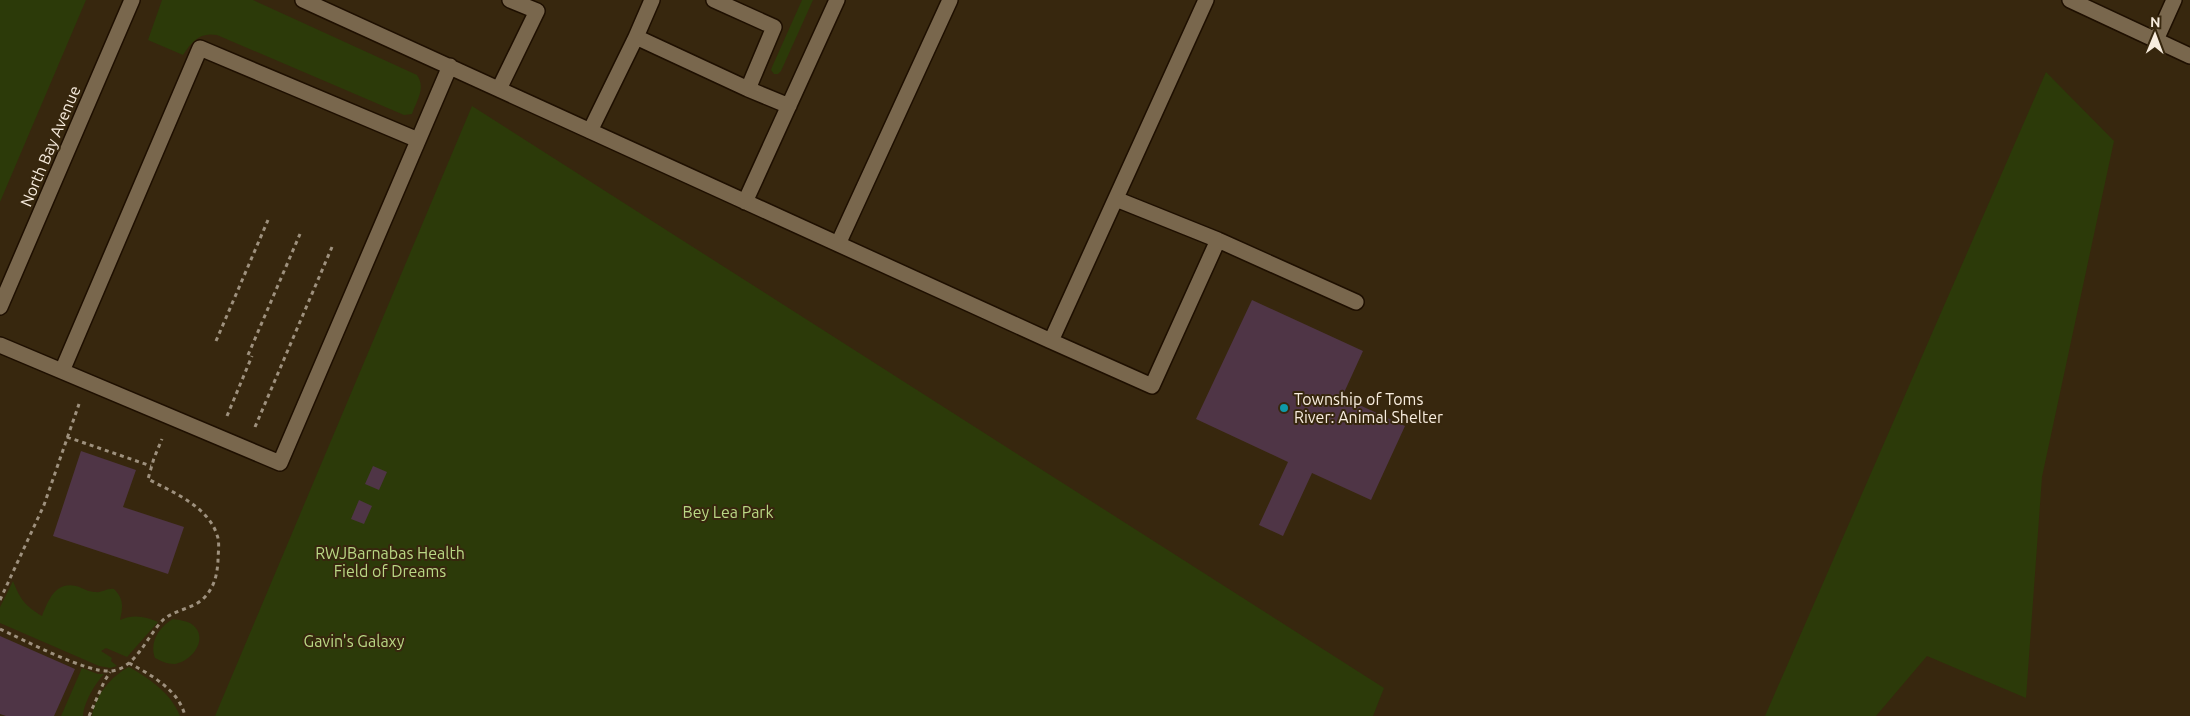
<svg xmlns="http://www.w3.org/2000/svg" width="2190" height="716" viewBox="0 0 2190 716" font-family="Ubuntu,sans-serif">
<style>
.green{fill:#2c3a09}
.building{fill:#4f3546}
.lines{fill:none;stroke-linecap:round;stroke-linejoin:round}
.minor-casing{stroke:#1e0f00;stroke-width:18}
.path{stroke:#9e917e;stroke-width:3;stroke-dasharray:4 4;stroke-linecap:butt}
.minor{stroke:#79674d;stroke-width:15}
.culture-dot{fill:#0f9aa8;stroke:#37270e;stroke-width:2}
.labels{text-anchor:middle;stroke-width:4;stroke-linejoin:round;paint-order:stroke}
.street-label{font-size:16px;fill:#f8eddf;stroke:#37270e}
.poi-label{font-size:16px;fill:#f8eddf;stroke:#37270e;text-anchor:start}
.park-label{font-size:16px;fill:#bad885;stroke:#37270e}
</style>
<rect width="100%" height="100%" fill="#37270e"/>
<path class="green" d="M0,0H86L0,202Z
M162,0H253L417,75C426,88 417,100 412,114L404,115L217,35C199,32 192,42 183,55L148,40Z
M802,0H813L781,71L778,74H774L771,70L772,67Z
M2046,72L2114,141L2042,477L2026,698L1927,656L1876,716H1765Z
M472,106L1384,688L1373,716H215Z
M13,581C20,599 25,606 42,616C48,601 55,581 76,586C83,588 88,592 95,592C103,593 106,588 114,589C124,599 123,607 120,620C133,614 145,616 158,622L127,657L106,648L101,651L112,658L111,661L117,666L110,668L99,666L0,623V607Z
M173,619C180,620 190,621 195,627C208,641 190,663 174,664C167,664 161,661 155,658C149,642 159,627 173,619Z
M129,667C150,679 171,693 180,716H92C95,696 111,676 129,667Z
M82,668L98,674H104C95,684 84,702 83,716H61Z"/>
<path class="building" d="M1252,300L1363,351L1342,397L1405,426L1371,500L1312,473L1283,536L1259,525L1288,462L1196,419Z
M81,451L136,470L123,507L184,527L168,574L53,536Z
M373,466L387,472L379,490L365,484Z
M359,500L372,506L364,524L351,519Z
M0,636L75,669L54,716H6L0,714Z"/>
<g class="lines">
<g class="minor-casing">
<path id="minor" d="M303,0L1051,341L1206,0
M714,0L774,27L748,89
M2070,0L2190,56
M636,37L652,0
M2156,40L2174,0
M499,89L537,11L510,0
M590,131L636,37L748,89L789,106
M1116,199L1218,240L1356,302
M745,202L837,0
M838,244L950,0
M0,307L132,0
M1051,341L1152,386L1218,240
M0,345L280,463L450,66
M62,371L200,48L418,140"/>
</g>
<path class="path" d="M216,341L268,220
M248,355L300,234
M227,416L252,356
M255,427L332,247
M67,437L151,466
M0,600L44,505L79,404
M0,629C24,640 87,673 110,671C135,670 147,636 163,620C174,610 192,609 203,599C214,588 217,576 218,561C218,553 220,542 217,535C208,506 172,492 148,479L154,458L162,439
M129,663C151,675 179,690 185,716
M89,716L104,682L110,672"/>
<use href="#minor" class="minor"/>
</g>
<circle class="culture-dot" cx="1284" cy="408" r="5"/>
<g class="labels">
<g class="street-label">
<text transform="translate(50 146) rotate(-67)" y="6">North Bay Avenue</text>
</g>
<g class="poi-label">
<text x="1294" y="405">Township of Toms<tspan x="1294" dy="18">River: Animal Shelter</tspan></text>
</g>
<g class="park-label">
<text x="728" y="518">Bey Lea Park</text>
<text x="390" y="559">RWJBarnabas Health<tspan x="390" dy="18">Field of Dreams</tspan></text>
<text x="354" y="647">Gavin's Galaxy</text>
</g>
</g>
<g transform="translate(2155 35) rotate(1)" stroke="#37270e" stroke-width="4" paint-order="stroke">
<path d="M0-4L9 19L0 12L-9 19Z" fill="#f8eddf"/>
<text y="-8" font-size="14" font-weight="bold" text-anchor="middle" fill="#f8eddf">N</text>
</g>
</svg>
